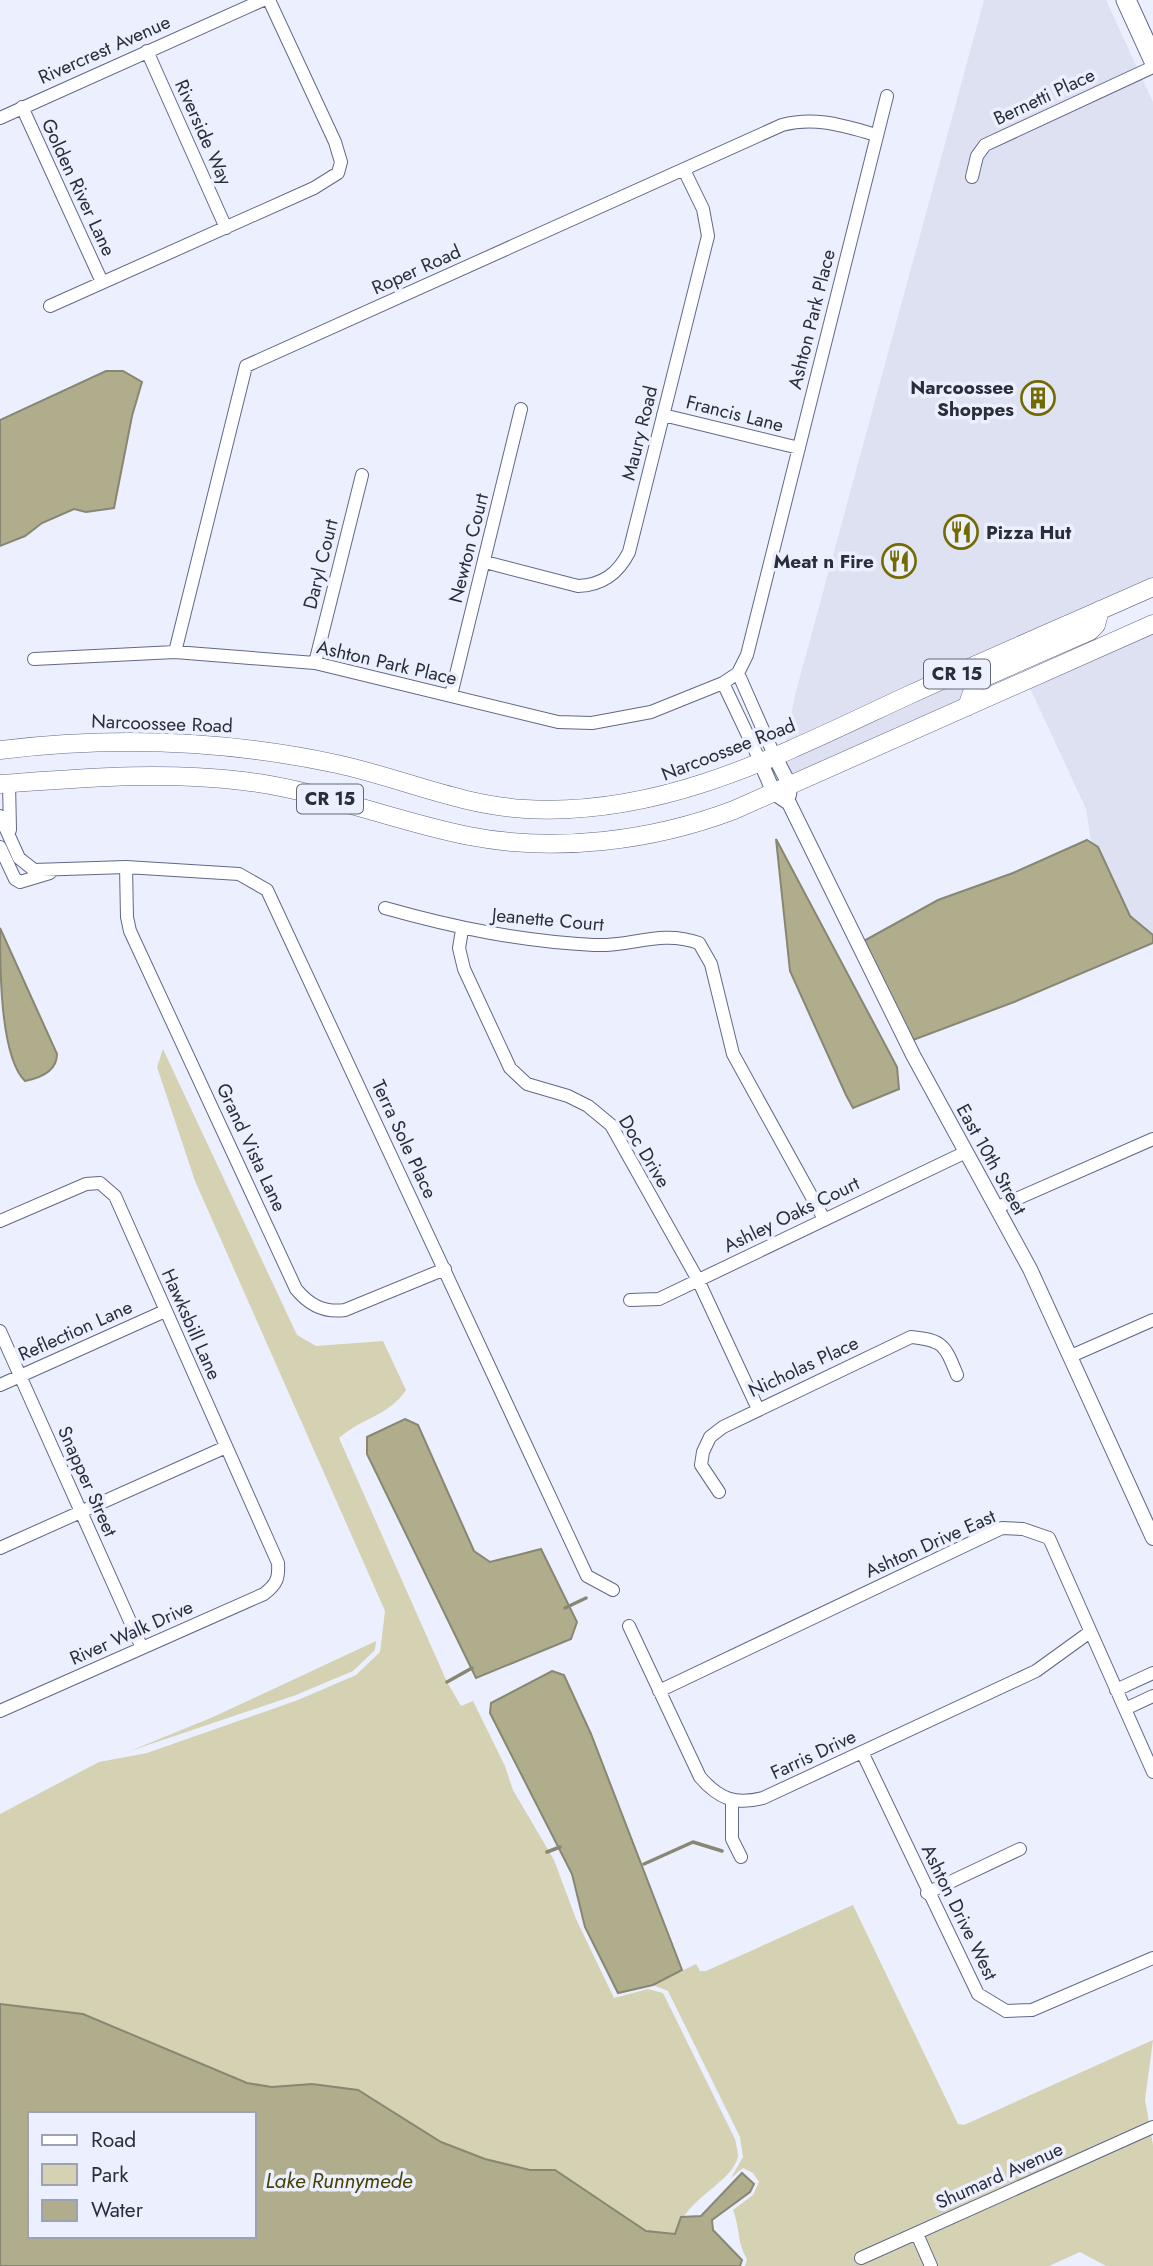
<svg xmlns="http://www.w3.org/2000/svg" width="1153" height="2266" viewBox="0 0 1153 2266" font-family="Jost,sans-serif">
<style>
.built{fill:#dde1f2}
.green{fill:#d4d2b3}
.water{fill:#afad8c;stroke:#878773;stroke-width:2;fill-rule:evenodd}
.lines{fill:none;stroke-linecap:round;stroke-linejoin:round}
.stream{stroke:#878773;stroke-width:3.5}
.minor-casing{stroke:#616888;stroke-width:14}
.tertiary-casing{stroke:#616888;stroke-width:16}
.primary-casing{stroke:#616888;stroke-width:19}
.trunk-casing{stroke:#616888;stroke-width:21}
.minor{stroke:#fff;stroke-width:12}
.tertiary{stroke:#fff;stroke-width:14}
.primary{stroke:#fff;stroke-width:18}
.trunk{stroke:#fff;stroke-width:19}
.labels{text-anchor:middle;stroke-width:7;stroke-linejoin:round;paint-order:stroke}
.shield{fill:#ecf0fe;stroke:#646875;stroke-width:2}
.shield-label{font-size:18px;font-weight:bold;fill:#2a2d3a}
.street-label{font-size:19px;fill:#2a2d3a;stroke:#ecf0fe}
.poi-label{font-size:19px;font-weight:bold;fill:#2a2d3a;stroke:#ecf0fe;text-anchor:end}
.water-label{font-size:21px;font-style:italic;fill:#474104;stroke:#ecf0fe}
</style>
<rect width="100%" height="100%" fill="#ecf0fe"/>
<path class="built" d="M984,0H1106L1153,102V581L785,746L795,695Z
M1094,619L978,687L964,699L793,779L784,759Z
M1153,630V935L1130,916L1098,848L1091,841L1086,809L1029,686Z"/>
<path class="green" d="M163,1049L297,1335L316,1346L383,1341L406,1390C390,1415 362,1418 339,1438L447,1682L461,1706L473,1701L505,1766L513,1790L554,1860L576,1919L614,1998L648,1989L663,1993L735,2139C736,2144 738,2151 738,2156C733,2183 687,2196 675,2234L646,2231L555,2170H530L485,2159L441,2142L383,2108L373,2098L247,2083L83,2014L0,2004V1814L99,1762L147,1753L298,1700L356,1675L380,1652L385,1611L195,1181L157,1067Z
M376,1641L375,1650L353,1671L296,1695L130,1751L213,1717Z
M853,1905L958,2124L964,2125L1153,2040L1145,2100L1153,2145V2266H1106L1080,2252L1049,2266H745L747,2259C737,2243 740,2228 733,2210L753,2195L759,2182L753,2173L743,2168L731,2178L743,2157L740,2137L668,1991L653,1985L696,1964L700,1971H706Z"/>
<path class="water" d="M106,371H123L142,382L132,416L114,508L86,512L74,509L42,523L25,536L0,546V420Z
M776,839L897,1067L899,1089L853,1108L846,1095L790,971Z
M1087,840L1098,847L1130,916L1153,935V943L1014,1002L913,1040L862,942L938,900L1013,873Z
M0,928L57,1054C57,1071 40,1078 25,1081C0,1057 0,967 0,928Z
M405,1419L418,1425L474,1551L490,1562L541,1549L577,1622L571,1639L476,1678L367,1454V1437Z
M552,1671L564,1675L591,1734L682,1970L653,1985L618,1993L585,1927L572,1874L490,1713L491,1703Z
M0,2004L83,2014L247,2083L272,2087L312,2084L358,2090L441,2142L485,2159L530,2170H555L646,2231L675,2234L681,2217L701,2216L742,2173L754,2184L750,2192L712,2220L713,2230L742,2260L740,2266H0ZM30,2114H254V2236H30Z"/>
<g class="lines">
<path class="stream" d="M565,1608L586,1598
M447,1682L472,1668
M547,1852L560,1847
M644,1864L693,1842L722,1851"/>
<g class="minor-casing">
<path id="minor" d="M147,51L226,228
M22,107L102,282
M0,118L263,0
M972,177L977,156L985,145L1153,67
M50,306L314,188L338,173L341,162L335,142L269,0
M663,415L799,448
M485,562L578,586C602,585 618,574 629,552L708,236L703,209L684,170
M175,652L246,366L782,125C816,116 844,126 877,135
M34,659L175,652L315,663L558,722L592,723L651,712L723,683L738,673L747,655L887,96
M315,663L362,475
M738,673L775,757
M723,683L761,763
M451,695L521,409
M9,783L10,830
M0,816L19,858L34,870L126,867L239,874L267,890L587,1576L613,1590
M0,847L15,879L20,882L50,873
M126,867L127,917L130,931L296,1289C309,1305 324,1313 345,1310L445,1269
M385,908C456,928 520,941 594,945C632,947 660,929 699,943L711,964L733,1054L824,1219
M462,930L459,948L464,969L510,1068L527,1084L568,1096L588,1106L611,1125L698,1280L758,1409
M998,1207L1153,1139
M0,1221L86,1184L100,1183L115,1196L278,1563C279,1578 277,1584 264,1594L0,1711
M630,1300L659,1299L966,1152
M0,1331L142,1648
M1071,1356L1153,1320
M0,1385L165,1311
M719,1492L701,1465L703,1452L710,1437L723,1427L911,1337C943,1340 945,1345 957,1375
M0,1548L226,1447
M629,1626L700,1777C719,1799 735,1805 763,1798L1036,1671L1090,1632
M1116,1690L1153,1673
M659,1691L1002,1528L1023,1529L1049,1538L1153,1772
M1125,1709L1153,1696
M862,1752L978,1994L1006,2011L1032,2010L1153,1958
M732,1802V1839L741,1857
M927,1893L1020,1849
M917,2234L931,2266
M861,2258L1153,2127"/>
</g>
<g class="tertiary-casing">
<path id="tertiary" d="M775,757L790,786L789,795
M761,763L774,793L789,803L913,1055L1030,1269L1153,1538"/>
</g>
<g class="primary-casing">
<path id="primary" d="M967,707L976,681L1090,631L1096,625L1100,610
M0,750C114,736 225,740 337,764C401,778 459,805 525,809C665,817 786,752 909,695C990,658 1072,623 1153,587
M0,784C83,778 160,771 243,781C320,790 393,821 469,836C556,853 652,841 734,810L1153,624"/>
</g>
<g class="trunk-casing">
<path id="trunk" d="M1126,0L1153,59"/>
</g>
<use href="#minor" class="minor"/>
<use href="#tertiary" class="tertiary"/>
<use href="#primary" class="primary"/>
<use href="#trunk" class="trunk"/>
</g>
<defs>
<g id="building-ring" transform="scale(1.75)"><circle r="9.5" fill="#ecf0fe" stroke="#736a02" stroke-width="1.5"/><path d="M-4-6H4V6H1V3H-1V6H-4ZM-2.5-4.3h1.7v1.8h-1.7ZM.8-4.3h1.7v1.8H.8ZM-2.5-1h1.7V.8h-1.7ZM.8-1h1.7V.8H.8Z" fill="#736a02"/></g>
<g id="restaurant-ring" transform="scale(1.75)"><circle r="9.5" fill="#ecf0fe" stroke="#736a02" stroke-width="1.5"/><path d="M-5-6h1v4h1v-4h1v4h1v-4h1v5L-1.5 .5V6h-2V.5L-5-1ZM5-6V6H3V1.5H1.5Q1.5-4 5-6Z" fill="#736a02"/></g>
</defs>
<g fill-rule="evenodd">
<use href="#building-ring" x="1038" y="398"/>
<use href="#restaurant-ring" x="961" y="532"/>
<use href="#restaurant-ring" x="899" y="561"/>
</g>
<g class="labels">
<g class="shield">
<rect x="924" y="659.5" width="66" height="29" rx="5"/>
<rect x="297" y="784.5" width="66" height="29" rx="5"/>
</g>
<g class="shield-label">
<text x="957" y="680">CR 15</text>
<text x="330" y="805">CR 15</text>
</g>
<g class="street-label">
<text transform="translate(104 49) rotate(-24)" y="7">Rivercrest Avenue</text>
<text transform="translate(1044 96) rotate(-25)" y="7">Bernetti Place</text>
<text transform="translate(204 132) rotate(66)" y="7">Riverside Way</text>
<text transform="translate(79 187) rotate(65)" y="7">Golden River Lane</text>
<text transform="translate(416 269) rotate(-24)" y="7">Roper Road</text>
<text transform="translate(811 319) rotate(-76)" y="7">Ashton Park Place</text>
<text transform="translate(735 413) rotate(14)" y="7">Francis Lane</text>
<text transform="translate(639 433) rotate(-76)" y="7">Maury Road</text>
<text transform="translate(468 548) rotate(-76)" y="7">Newton Court</text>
<text transform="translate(320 564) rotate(-76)" y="7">Daryl Court</text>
<text transform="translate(387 662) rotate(13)" y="7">Ashton Park Place</text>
<text transform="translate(162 723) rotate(2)" y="7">Narcoossee Road</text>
<text transform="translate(728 749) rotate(-21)" y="7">Narcoossee Road</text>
<text transform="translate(548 919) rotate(5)" y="7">Jeanette Court</text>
<text transform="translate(405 1139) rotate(65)" y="7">Terra Sole Place</text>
<text transform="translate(252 1147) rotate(65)" y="7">Grand Vista Lane</text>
<text transform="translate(645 1151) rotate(59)" y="7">Doc Drive</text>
<text transform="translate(992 1159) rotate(61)" y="7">East 10th Street</text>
<text transform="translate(791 1214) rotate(-26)" y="7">Ashley Oaks Court</text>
<text transform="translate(192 1324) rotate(66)" y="7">Hawksbill Lane</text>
<text transform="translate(75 1330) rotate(-24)" y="7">Reflection Lane</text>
<text transform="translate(803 1366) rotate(-25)" y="7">Nicholas Place</text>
<text transform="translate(88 1481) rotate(66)" y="7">Snapper Street</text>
<text transform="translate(930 1543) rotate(-24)" y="7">Ashton Drive East</text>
<text transform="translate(131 1632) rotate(-24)" y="7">River Walk Drive</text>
<text transform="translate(813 1754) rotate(-25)" y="7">Farris Drive</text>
<text transform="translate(960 1912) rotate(64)" y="7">Ashton Drive West</text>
<text transform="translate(999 2175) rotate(-24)" y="7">Shumard Avenue</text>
</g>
<g class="poi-label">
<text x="1014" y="394">Narcoossee<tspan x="1014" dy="22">Shoppes</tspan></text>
<text x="986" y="539" text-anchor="start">Pizza Hut</text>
<text x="874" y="568">Meat n Fire</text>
</g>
<g class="water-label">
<text x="339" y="2188">Lake Runnymede</text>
</g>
</g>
<rect x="28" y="2112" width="228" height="126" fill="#ecf0fe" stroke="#9ea2b0" stroke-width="2"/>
<rect x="42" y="2135" width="35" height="10" fill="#ffffff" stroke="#9ea2b0" stroke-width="2"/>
<text x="91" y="2147" font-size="21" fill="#2a2d3a">Road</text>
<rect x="42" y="2164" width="35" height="21" fill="#d4d2b3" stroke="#9ea2b0" stroke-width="2"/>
<text x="91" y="2182" font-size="21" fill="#2a2d3a">Park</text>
<rect x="42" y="2200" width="35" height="21" fill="#afad8c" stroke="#9ea2b0" stroke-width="2"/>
<text x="91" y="2217" font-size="21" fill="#2a2d3a">Water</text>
</svg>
